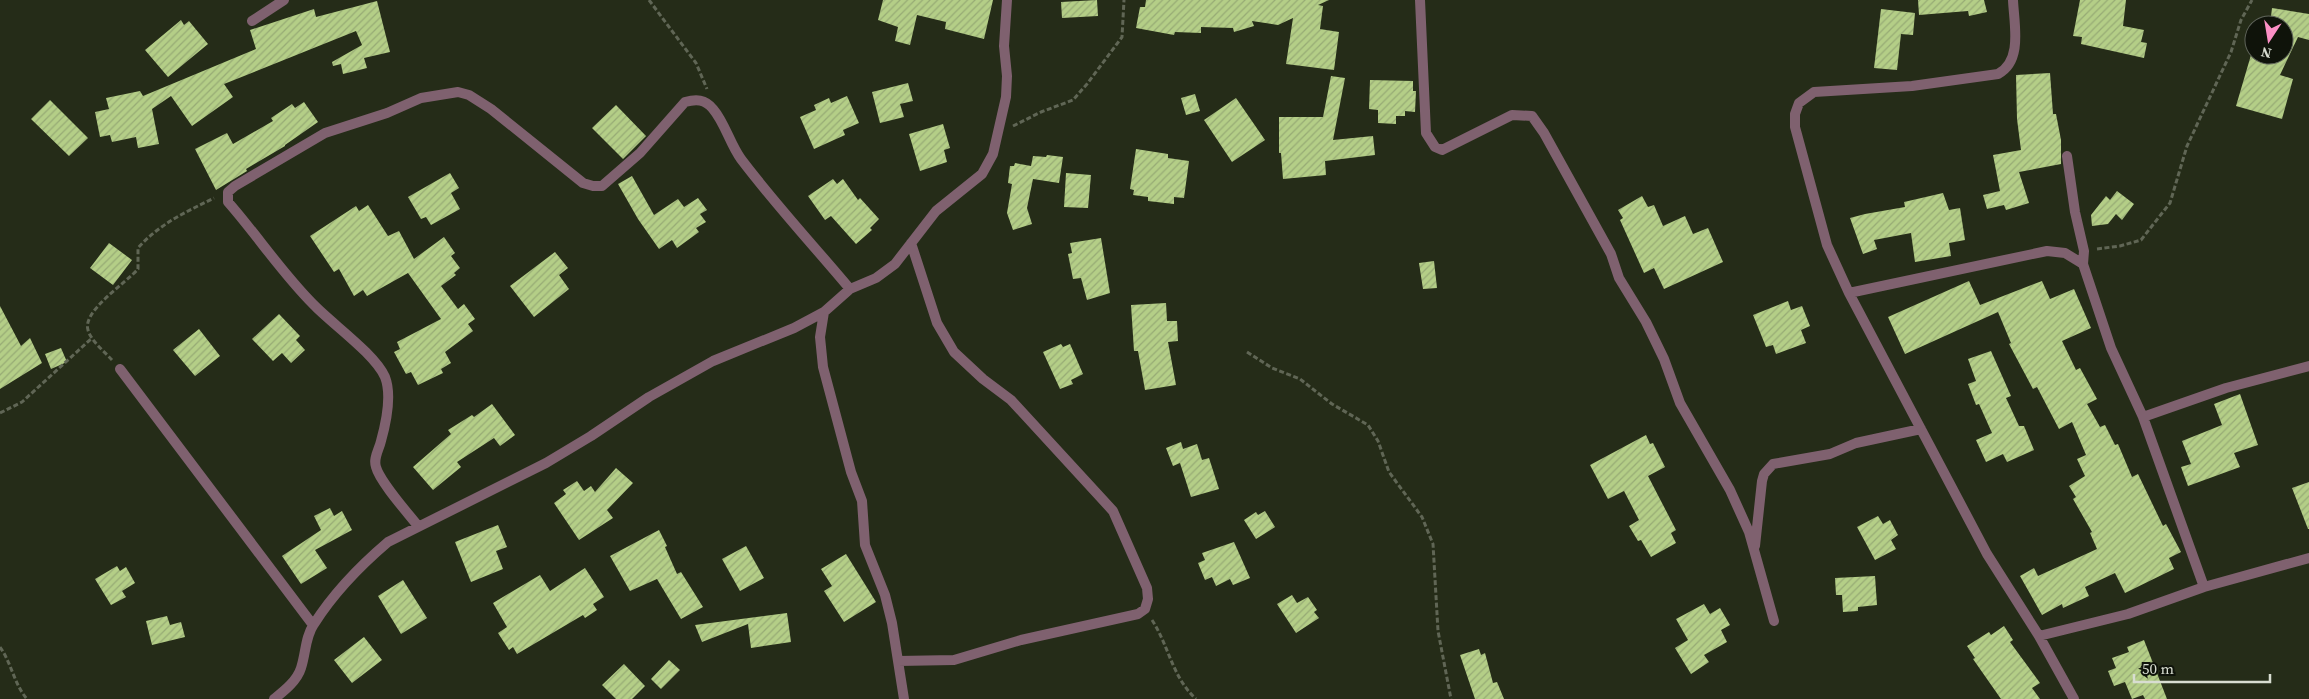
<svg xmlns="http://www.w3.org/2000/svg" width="2309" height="699" viewBox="0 0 2309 699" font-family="'Source Serif 4',serif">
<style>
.building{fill:url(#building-hatch)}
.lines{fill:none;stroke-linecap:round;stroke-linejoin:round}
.path{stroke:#606655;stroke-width:3;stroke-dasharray:5 2.5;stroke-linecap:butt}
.street{stroke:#7f616f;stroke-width:10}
</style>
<defs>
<pattern id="building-hatch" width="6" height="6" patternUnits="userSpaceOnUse" patternTransform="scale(1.25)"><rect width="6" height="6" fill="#b4ce87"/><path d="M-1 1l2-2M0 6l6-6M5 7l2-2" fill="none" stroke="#97ab75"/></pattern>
</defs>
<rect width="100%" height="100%" fill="#252c18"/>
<path class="building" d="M883,0H993L984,39L945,29L946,22L917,15L910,45L895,41L898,27L878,20Z
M1097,0L1098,16L1062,18L1061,2Z
M1146,0H1329L1318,5L1323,6L1320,29L1339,32L1334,70L1286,64L1293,18L1278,25L1252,21L1254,26L1234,32L1233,28L1201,27V33L1175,32L1174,35L1136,28L1140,7H1145Z
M1918,0H1984L1987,12L1969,16L1968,11L1919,15Z
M2080,0H2126L2123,26L2144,30L2141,42L2147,43L2144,58L2081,44L2082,37L2073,36Z
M377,1L390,52L364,58L367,68L343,74L341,64L333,66L332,62L362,45L356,31L224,84L233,97L192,126L171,96L152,109L159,144L138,148L136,137L112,142L110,135L100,137L95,112L109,109L106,98L140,91L143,96L256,49L250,30L314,9L316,17Z
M2272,8L2309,14V40L2298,37L2280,75L2293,79L2282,119L2236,106L2251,55H2284V25H2270Z
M1881,9L1915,13L1913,35L1901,34L1897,70L1874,68Z
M181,20L184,25L189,21L208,44L168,77L145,50Z
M2050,73L2053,114H2056L2061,140V164L2019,172L2029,203L2006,210L2004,205L1987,209L1983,195L2000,191L1993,155L2021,150L2017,119L2016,75Z
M1331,76L1345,78L1333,140L1373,136L1375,155L1325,161L1326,175L1283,179L1281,153H1279V117H1323Z
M1370,80L1413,81V91H1416L1415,112L1405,111V116H1396V124L1378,123V110L1369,109Z
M908,83L913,101L900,104L904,117L880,123L872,92Z
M1195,94L1200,111L1186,115L1181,98Z
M847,96L859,123L843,130L845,135L814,149L800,117L816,110L814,105L829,98L831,103Z
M1236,98L1265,140L1232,162L1204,120Z
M50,100L88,138L69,156L31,119Z
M304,102L318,122L285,145V146L246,169L247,171L216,190L195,149L227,133L233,144L273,121L271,118L292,104L295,108Z
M616,105L646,136L623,159L592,128Z
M943,124L950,148L944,150L947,162L920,171L909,134Z
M1136,149L1168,154V158L1189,161L1184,198L1174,197V204L1148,201V197L1133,195L1134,190L1130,189Z
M1047,155L1063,157L1059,183L1033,179L1027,208L1032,224L1013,230L1007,213L1012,184L1008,183L1010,166H1014L1015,163L1031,166L1033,156L1046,157Z
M450,173L459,188L451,193L460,209L431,225L426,217L421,219L408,197Z
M1066,173L1091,175L1088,208L1064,207Z
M632,176L654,215L678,199L684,207L698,198L707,210L700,214L706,222L696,228L699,232L677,248L672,240L659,249L638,219L618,184Z
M833,179L837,184L843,179L858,200L860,198L879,219L870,228L872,230L856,244L831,216L825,220L808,196Z
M2117,191L2134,204L2122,220L2116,214L2108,224L2092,226L2091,215L2106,196L2110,200Z
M1943,193L1949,210L1960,208L1965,240L1949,243L1951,256L1915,262L1911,233L1874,240L1877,249L1863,254L1850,218L1865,214L1905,207L1904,202Z
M1642,196L1648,207L1654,205L1663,226L1685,216L1693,234L1708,228L1723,262L1664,289L1654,268L1644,273L1620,220L1623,218L1618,210Z
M368,205L388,236L399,231L414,259L444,237L455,253L451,256L460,268L454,273L456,275L441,286L458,309L464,304L475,319L468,324L473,331L445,352L451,363L441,369L443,373L418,385L411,372L406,374L394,352L400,349L397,342L441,319L408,273L367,296L363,290L354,296L339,269L334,272L310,236L356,206L359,211Z
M1101,238L1110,293L1087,300L1081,278L1073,279L1068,254L1072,253L1070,243Z
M109,243L132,260L113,285L90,268Z
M555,252L568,268L559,275L569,289L534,317L510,286Z
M1434,261L1437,288L1423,289L1419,263Z
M1969,281L1980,305L2042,281L2050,299L2074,289L2091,328L2062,341L2076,370L2080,368L2097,399L2087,404L2100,427L2105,425L2115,445L2118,444L2132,477L2138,474L2163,526L2166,524L2181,552L2169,558L2174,569L2125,593L2115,573L2085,587L2089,596L2063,608L2062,604L2042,615L2020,576L2034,568L2038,576L2097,549L2090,533L2092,532L2073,499L2076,497L2069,486L2085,476L2077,459L2086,455L2072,422L2059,429L2037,387L2033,389L2009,344L2011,343L1998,312L1905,354L1888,317Z
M1788,301L1791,310L1802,306L1810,326L1801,330L1806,343L1776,354L1773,345L1766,347L1753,315Z
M1166,303L1167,321H1177L1178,341L1168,342L1176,385L1145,390L1138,351H1134L1131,305Z
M0,306L21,346L30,338L42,363L0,389Z
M279,314L300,336L296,340L305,350L291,363L282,353L273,361L252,339Z
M199,329L220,356L195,376L173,350Z
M1061,344L1063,347L1070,344L1083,374L1071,380L1073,384L1060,389L1043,352Z
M61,348L67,362L51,369L45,354Z
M1991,351L2011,396L2006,398L2019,426H2024L2034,450L2007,462L2003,454L1986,462L1976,440L1992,433L1979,404L1976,405L1968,384L1976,381L1968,359Z
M2240,394L2258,445L2234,453L2240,467L2188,486L2181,467L2191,464L2182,441L2222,425L2214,404Z
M492,404L515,435L500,446L494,438L457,462L461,467L433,490L413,467L451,434L448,430L472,415L474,417Z
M1646,435L1650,444L1653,443L1665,467L1648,476L1676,530L1671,533L1676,543L1651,557L1641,540L1638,541L1629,526L1639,520L1624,491L1608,499L1590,465Z
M1181,442L1183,449L1197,444L1202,460L1209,458L1219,489L1191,497L1180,463L1173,466L1166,448Z
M616,468L633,483L607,510L613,518L579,540L554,503L566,494L563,490L577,481L584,491L591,486L595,492Z
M2309,482V529H2308L2292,488Z
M330,508L334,516L342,511L352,530L315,550L327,568L301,584L282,556L321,530L314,516Z
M1265,511L1275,527L1256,539L1244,520L1256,512L1258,515Z
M1878,516L1883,524L1890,520L1898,535L1891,540L1896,549L1875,560L1857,527Z
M498,525L507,547L496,551L503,569L471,582L455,542Z
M659,530L667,546L665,547L677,574L681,572L703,607L681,619L657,579L630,591L610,556Z
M1234,542L1250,578L1233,585L1230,579L1216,586L1212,577L1205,580L1198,563L1205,560L1202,553Z
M746,546L764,578L740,591L722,559Z
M846,554L876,602L844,622L824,591L832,586L821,569Z
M117,566L120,571L126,567L135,583L122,591L126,597L111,605L95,579Z
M585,568L604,597L593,604L597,610L585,618L583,615L517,654L513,647L509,650L498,633L507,627L493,603L540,575L550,591Z
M1875,576L1877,605L1858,607V611L1843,612L1842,595H1836L1835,578Z
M403,580L427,618L401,634L378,596Z
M1292,595L1297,603L1308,597L1317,610L1314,612L1319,618L1296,633L1277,604Z
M1704,604L1710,614L1720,608L1730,625L1721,630L1727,642L1704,655L1709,662L1691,674L1675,648L1688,640L1676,619Z
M787,613L791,642L751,648L748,624L702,642L695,625Z
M167,616L170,625L181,622L185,637L152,645L146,621Z
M2004,626L2013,640L2010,642L2040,683L2032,688L2040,699H2001L1973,659L1975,658L1967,646L1989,632L1991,635Z
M364,637L382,660L352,683L334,660Z
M2144,640L2160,681L2167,699H2145L2143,695L2132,699L2125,682L2114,686L2108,671L2116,668L2112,658L2129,652L2127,647Z
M1479,649L1481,655L1485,653L1493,683L1497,682L1504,699H1475L1460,655Z
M669,660L680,670L661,689L651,679Z
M624,664L645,686L632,699H616L602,685Z"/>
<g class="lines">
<path class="path" d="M649,0L696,63L707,89
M1013,126L1041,112L1073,100L1087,84L1122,37L1124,0
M2097,249L2120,246L2141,240L2170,203L2187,146L2231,52L2241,20L2252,0
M1247,352L1272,368L1300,379L1332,404L1368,425L1378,441L1389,472L1422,517L1433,544L1438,631L1451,699
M112,360C104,351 91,341 88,330C82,311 126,283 138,269V248C159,224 186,212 214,198
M0,413L22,402L92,338
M1152,620C1169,646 1172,677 1196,699
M0,647C12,664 14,684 27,699"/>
<path class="street" d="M1420,0L1426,133L1435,147L1442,150L1512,115L1532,116L1544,133L1611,254L1619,278L1646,322L1664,359L1680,403L1730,490L1749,532L1774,621
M2013,0C2014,24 2023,61 1998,74L1912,86L1814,92L1799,103L1795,114V127L1827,245L1849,293L1987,554L2039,636L2074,699
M252,21L284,0
M2067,156L2075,212L2084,251L2083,264
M1849,293L2047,251L2065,253L2083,264L2111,348L2143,417L2204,587
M824,312L820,337L823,367L851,472L862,501L865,545L885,595L892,623L904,699
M120,369L313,625
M2143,417L2226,388L2309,366
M418,526C407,512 380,482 376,467C373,458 379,450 381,441C386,423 392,395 385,377C375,354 332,324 313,304C282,273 257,235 228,202V192L235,186L325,133L387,113L421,98L458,92L469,95L491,109L583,183L593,186H602L640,153L685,102C696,99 705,99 713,109C725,123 730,144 741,159C775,204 814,246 850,289
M1755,546L1762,481L1764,474L1773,464L1830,454L1856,443L1921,429
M2039,636L2128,614L2204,587L2309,558
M898,661L954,660L1021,640L1138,614L1145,609L1148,599L1147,588L1113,511L1011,400L983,379L954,352L937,323L911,243
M274,699C284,691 297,681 301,668C306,653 305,637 314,624C333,594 361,565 388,542L546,463L591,436L649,397L713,361L794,328L824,312L850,289L876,278L895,264L936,211L982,174L993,154L1006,97L1007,76L1004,46L1007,0"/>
</g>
<g transform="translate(2269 40) rotate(192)"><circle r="24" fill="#0f130a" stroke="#5f645a"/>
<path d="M0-4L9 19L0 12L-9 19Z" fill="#fb8fc5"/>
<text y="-8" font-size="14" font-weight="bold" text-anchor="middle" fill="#d8ddd1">N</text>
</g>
<path d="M2134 674v8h136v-8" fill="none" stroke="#d8ddd1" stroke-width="2.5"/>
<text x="2142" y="674" font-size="15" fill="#d8ddd1" stroke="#0f130a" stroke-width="4" paint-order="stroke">50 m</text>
</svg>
